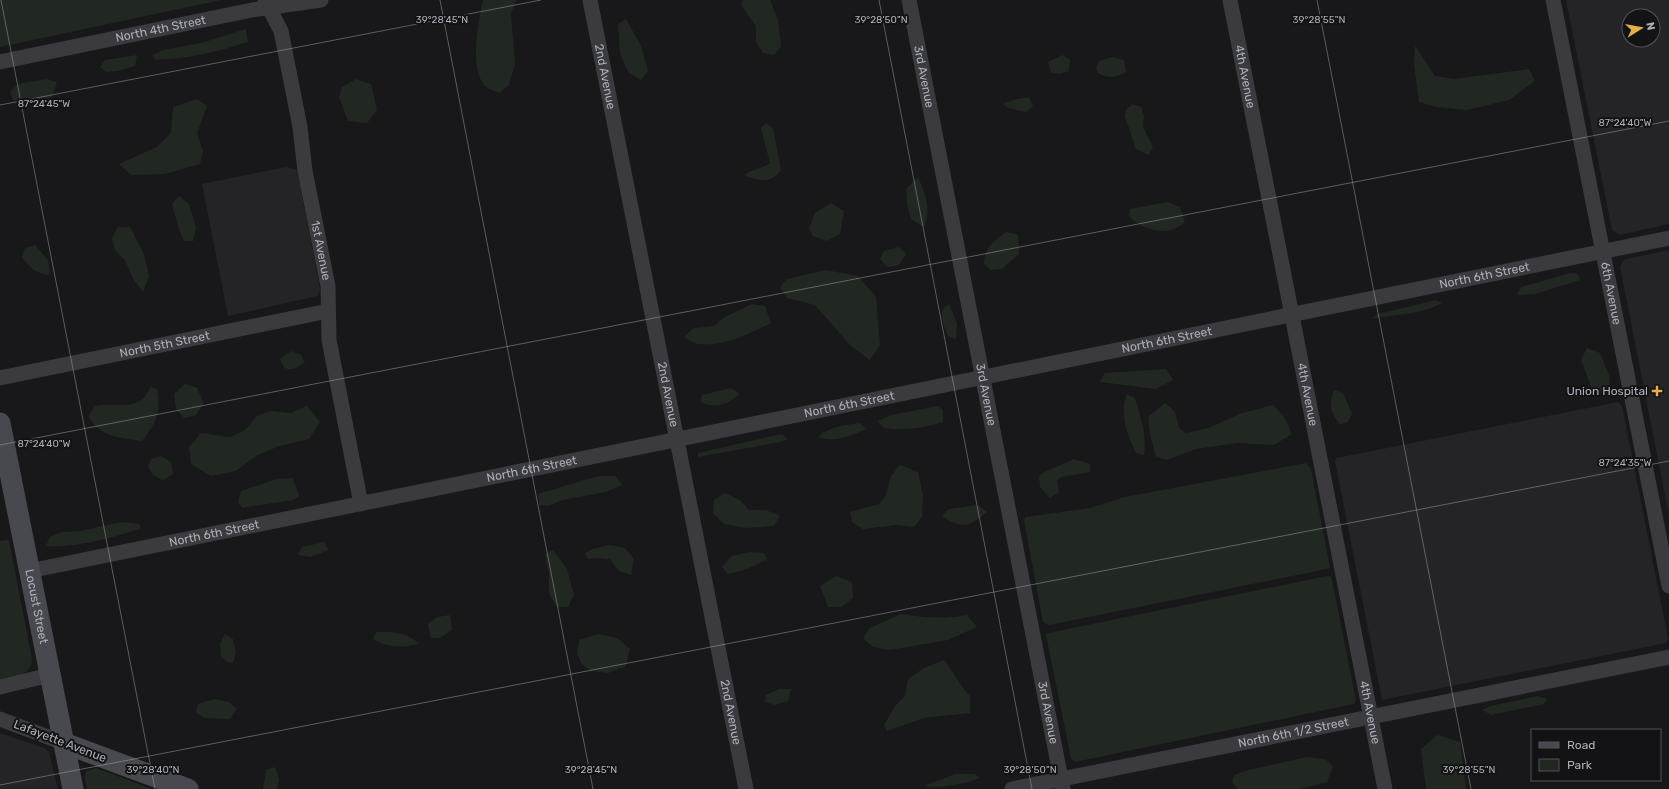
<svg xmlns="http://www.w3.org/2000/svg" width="1669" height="789" viewBox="0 0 1669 789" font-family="Rubik,sans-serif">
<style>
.built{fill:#242427;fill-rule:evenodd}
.green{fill:#212821}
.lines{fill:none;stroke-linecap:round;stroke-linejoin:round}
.street{stroke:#3a3a3f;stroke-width:15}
.secondary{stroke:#48494f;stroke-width:21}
.ticks{fill:none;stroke:#acb0b9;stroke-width:1;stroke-opacity:0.45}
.poi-dot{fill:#e5ae46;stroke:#131315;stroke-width:1.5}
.labels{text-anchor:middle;stroke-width:4;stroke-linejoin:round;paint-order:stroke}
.street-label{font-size:12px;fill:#acb0b9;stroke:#131315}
.poi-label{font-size:12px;fill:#acb0b9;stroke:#131315;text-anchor:end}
.ticks-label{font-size:10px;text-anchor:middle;fill:#acb0b9;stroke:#131315;stroke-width:4;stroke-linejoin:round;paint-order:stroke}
</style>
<rect width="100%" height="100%" fill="#18181a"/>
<path class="built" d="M1566,0H1669V224L1620,235L1612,230ZM1629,16H1653V40H1629Z
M286,167L297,170L320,288L319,293L317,296L228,316L202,184Z
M1669,250V515L1620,267L1623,261L1626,259Z
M1618,402L1622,406L1668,638L1666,643L1382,700L1335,461L1337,458Z
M0,733L44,748L49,752L58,789H0Z"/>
<path class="green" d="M0,0H221L0,47Z
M483,0H516L511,14L515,64L509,85L499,93C494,91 486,88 483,84C470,63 478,23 483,0Z
M743,0H770L778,20L781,47L774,55L763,53L756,42V26L741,5Z
M626,19L641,46L648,71L641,80L628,72L620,53L618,24Z
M246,29L248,42C217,52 187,59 155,60L153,55L163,50L201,43Z
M1415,46L1435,76L1454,79L1529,69L1535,81L1509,100L1467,110L1437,107L1419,102L1414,64Z
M137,55L135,66L118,71L106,72L100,67L105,60Z
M1063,55L1070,60L1069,71L1060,74L1051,73L1048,62Z
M1112,57L1124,60L1126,72C1115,78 1109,79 1098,73L1096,67L1100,61Z
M46,79L57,82L52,97L30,102L13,100L10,92L18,84Z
M356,79L371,84L377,110L367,123L348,121L339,97L342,87Z
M1029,97L1033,106L1026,112L1006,107L1003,104L1016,99Z
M197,99L207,106L197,133L203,151L200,164L165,174L131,175L119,164L157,147L171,133L173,107Z
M1132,104L1141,107L1144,116L1143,127L1153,147L1149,155L1136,149L1125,116L1126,110Z
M766,123L773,128L781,170C769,185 759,181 744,175C752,169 762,169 770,163L761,128Z
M918,177C925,193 932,210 924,227L911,219L907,203L906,189Z
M179,196L189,204L196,228L193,241H184L179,230L172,204Z
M1168,202L1180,207L1185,222C1181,225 1176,229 1171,230C1156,234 1140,226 1129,217L1130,209Z
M831,203L844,211L840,234L827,241L813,236L809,229L815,213Z
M118,227H130L144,254L149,276L143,292L133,279L125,260L115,250L112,238Z
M1006,232L1018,235L1019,254L1002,269L991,270L984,264C984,247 994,241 1006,232Z
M35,245L48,260L50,275C36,274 30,268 22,257L25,248Z
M899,247L906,254L899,265L887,267L880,259L884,251Z
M826,270L858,276L876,297L880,345L870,360L851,346L815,305L787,298L780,287L787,279Z
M1570,273L1578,274L1580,280L1535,294L1517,295L1521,287Z
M1436,300L1442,303C1420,315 1395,314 1371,319L1378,314Z
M752,304L765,306L771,323C749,334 723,347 698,344C693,344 688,339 684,337L694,328L714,326L725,317Z
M949,304L957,324L956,339L949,337C944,327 936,310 949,304Z
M1587,348L1600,353L1609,375L1610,389L1599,396L1593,392L1581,360Z
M291,351L301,355L305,362C298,367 293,371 284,368L280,359Z
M1166,369L1173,380L1156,389L1100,382L1105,373Z
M185,384L197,388L204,403L196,415L184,418L176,409L174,394Z
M150,387L157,389C161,413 157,422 142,441C120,438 100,437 88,416L95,406C116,402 141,413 150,387Z
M731,388L740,394C727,405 716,409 700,402L702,395Z
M1334,390L1343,393L1352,414L1347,423L1340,424C1329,411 1329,405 1334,390Z
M1127,394L1135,398C1141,418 1147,435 1144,455L1136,453C1127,435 1119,413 1127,394Z
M1165,403L1175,412L1179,428L1186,433L1208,428L1242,413L1273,405L1285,418L1292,434L1274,445L1237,443L1196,449L1167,460L1156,457L1150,434L1148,417Z
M307,406L320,422L309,439L279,446L256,456L236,471L211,476L191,464L189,447L201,433L230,437L245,430L257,416L270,411L291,413Z
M938,406L943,410V422C923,428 905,431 884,428L878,421L891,415Z
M860,423L866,429C850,436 836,443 818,437C830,426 846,425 860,423Z
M782,434L788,439L780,442L698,457V453Z
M161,456L171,462L173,474L163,480L153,475L148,467L151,459Z
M1073,459L1090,464V472L1061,477L1057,481L1059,492L1050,498L1040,487L1039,476C1049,468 1062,466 1073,459Z
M1306,463L1311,469L1330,567L1327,569L1049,625L1043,622L1024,520L1026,517L1090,508L1125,497Z
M900,465L918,472L923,495L922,517L914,527L897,525L863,529L852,522L850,512L879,504L886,495L891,476Z
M598,476H615L622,485L606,492L562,500L549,506L539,505L538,494Z
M293,478L299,496L293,500L242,508L238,502L241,491L277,479Z
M725,493L740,500L749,510H766L780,516L774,526L746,528L724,524L713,513L714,500Z
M978,505L987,512C970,527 962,530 942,516L949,509Z
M122,522L139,524L141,528C114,538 75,548 46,546L50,537L62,532L80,531Z
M6,540H9L32,659C32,676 14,676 0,679V541Z
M324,542L329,550L310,557L298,555L302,547Z
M609,545L625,548L634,559L631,575L619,571L610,559L597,558L588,559L585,553L593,549Z
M553,550L567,569L574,595L568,607H558C546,594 549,590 549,574C548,567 546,560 545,554Z
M749,552L764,553L767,559C754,567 743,571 728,574L722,567L732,556Z
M836,576L852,582L853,598L841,607H828L820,586Z
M1327,576L1331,577L1332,580L1356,700L1354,704L1075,762L1071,758L1046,635L1048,633Z
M901,614C924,618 943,619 967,615L977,627L948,640L890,650L873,647L863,638L870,628Z
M450,615L452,630L440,638H431L428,624L437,617Z
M376,632C393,632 406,631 419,644C402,648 389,648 373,639Z
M225,634L233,639L236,653L233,663L227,662L221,656L220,644Z
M598,634L617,638L630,649L626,666L608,673L591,671L582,664L577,654L579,640Z
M944,660C954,672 959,685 970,696V713L924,718L887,731L884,725L895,706L905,696L908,679L924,668Z
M779,689H791L788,701L775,705L765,702L766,695Z
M1538,696L1547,699L1544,704L1491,715L1482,710L1490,706Z
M214,699L229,702L237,709L230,719L205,718L196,713L198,704Z
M1437,735L1460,742L1466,789H1426L1421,749Z
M1306,757L1325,759L1333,766L1327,782L1299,789H1238L1232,782L1234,775L1245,771Z
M275,767L279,779L277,789H263L266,770Z
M96,768L152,789H87L85,779L86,771Z
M955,774H975L980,778C964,784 940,789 924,786Z"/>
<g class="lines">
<g class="street">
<path id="s1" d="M265,0L281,31L300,127L305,171L328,286L329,340L361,504"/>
<path id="s2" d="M590,0L746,789"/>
<path id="s3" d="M909,0L1063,789"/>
<path id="s4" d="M1230,0L1385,789"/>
<path id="s5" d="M1553,0L1669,586"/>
<path id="s6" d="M0,62L252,10L321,0"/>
<path id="s7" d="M0,378L328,311"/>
<path id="s8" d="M29,571L1669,238"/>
<path d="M0,687L50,675"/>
<path d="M0,719L64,743"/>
<path id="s9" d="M1012,789L1669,657"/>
</g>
<g class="secondary">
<path id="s10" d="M0,423L73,789"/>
<path d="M64,743L188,789"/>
</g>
</g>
<path class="ticks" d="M1,0L155,789M440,0L593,789M879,0L1032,789M1317,0L1471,789M0,105L541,0M0,445L1669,121M0,785L1669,461"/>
<path class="poi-dot" d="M1655 385h4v4h4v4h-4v4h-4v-4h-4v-4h4z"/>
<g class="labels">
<g class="street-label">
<text dy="4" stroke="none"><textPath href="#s6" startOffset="164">North 4th Street</textPath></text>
<text dy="4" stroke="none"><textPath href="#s2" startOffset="78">2nd Avenue</textPath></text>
<text dy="4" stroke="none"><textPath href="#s3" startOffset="78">3rd Avenue</textPath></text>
<text dy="4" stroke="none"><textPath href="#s4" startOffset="78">4th Avenue</textPath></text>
<text dy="4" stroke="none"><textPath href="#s1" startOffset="258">1st Avenue</textPath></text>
<text dy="4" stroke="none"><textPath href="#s8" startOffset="1485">North 6th Street</textPath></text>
<text dy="4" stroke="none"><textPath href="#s5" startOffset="299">6th Avenue</textPath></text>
<text dy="4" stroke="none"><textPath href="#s8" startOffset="1161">North 6th Street</textPath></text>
<text dy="4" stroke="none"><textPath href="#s7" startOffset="168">North 5th Street</textPath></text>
<text dy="4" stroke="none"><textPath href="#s2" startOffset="402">2nd Avenue</textPath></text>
<text dy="4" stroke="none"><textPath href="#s3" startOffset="402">3rd Avenue</textPath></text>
<text dy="4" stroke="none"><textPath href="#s4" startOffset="402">4th Avenue</textPath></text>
<text dy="4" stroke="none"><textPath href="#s8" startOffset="837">North 6th Street</textPath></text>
<text dy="4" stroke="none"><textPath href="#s8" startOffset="513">North 6th Street</textPath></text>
<text dy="4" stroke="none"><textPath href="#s8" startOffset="189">North 6th Street</textPath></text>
<text dy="4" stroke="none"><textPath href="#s10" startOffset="187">Locust Street</textPath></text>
<text dy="4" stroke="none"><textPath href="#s2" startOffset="726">2nd Avenue</textPath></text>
<text dy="4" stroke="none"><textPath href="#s3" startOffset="726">3rd Avenue</textPath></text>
<text dy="4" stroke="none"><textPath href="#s4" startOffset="726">4th Avenue</textPath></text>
<text dy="4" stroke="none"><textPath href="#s9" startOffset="287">North 6th 1/2 Street</textPath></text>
<text transform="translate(60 741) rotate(21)" y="4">Lafayette Avenue</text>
</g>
<g class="poi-label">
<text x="1648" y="395">Union Hospital</text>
</g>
</g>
<g class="ticks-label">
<text x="442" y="23">39°28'45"N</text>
<text x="881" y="23">39°28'50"N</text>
<text x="1319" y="23">39°28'55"N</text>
<text x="44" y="107">87°24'45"W</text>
<text x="1625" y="126">87°24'40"W</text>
<text x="44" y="447">87°24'40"W</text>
<text x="1625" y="466">87°24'35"W</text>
<text x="153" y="773">39°28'40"N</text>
<text x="591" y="773">39°28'45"N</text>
<text x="1030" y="773">39°28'50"N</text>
<text x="1469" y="773">39°28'55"N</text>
</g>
<rect x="1531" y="729" width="130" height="52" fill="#131315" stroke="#505257"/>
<rect x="1539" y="742" width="20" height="6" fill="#48494f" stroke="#505257"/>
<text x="1567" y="749" font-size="12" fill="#acb0b9">Road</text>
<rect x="1539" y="759" width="20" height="12" fill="#212821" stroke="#505257"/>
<text x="1567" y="769" font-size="12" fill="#acb0b9">Park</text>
<g transform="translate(1641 28) rotate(79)"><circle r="19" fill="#131315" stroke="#505257"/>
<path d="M0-3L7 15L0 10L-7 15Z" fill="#e5ae46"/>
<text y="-6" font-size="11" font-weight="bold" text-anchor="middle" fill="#acb0b9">N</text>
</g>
</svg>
